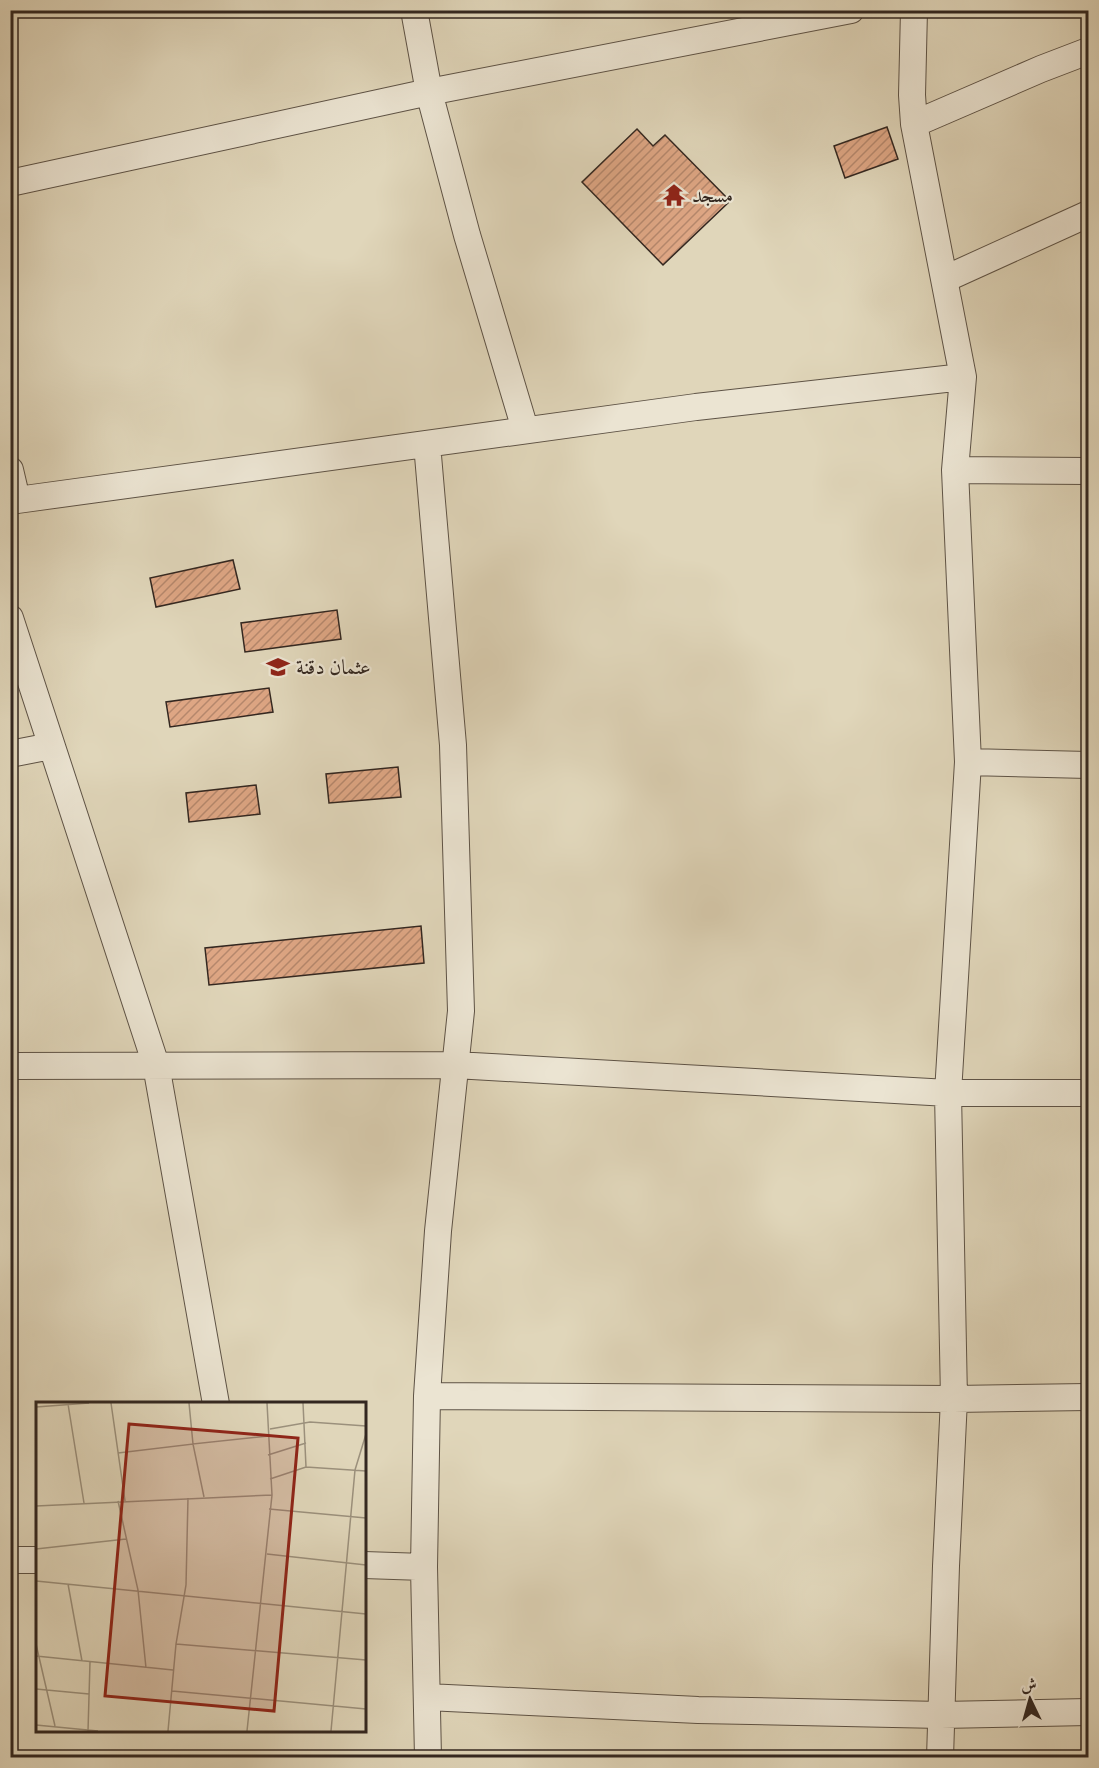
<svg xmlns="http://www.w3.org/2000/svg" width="1099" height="1768" viewBox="0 0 1099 1768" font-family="'IM FELL Double Pica',Amiri,serif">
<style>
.building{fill:url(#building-hatch);stroke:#332720;stroke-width:1.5}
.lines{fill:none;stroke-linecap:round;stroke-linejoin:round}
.minor-casing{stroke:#5e5346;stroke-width:28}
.minor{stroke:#ebe4d2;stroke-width:26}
.labels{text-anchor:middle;stroke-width:4.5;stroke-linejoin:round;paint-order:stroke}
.poi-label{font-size:21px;fill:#332720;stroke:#ebe4d2;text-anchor:start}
.inset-road{fill:none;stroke:#9b907c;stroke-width:1.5}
.view{fill:#8f2418;fill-opacity:0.15;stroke:#8f2418;stroke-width:3}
.inset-edge{fill:none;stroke:#332720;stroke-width:3}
</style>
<defs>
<pattern id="building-hatch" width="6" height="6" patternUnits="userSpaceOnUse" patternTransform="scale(1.5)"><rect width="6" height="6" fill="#dea684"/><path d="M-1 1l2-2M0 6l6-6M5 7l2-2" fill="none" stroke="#b5876c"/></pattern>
</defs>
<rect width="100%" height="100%" fill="#e0d6ba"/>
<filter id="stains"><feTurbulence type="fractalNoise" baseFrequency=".00333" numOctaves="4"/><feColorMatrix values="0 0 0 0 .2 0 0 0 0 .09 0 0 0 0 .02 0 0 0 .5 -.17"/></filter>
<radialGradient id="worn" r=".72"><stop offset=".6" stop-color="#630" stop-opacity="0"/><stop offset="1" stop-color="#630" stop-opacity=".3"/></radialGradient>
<path class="building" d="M887,127L898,159L845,178L834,146Z
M637,129L653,146L665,135L730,201L663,265L582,182Z
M233,560L240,589L156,607L150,578Z
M337,610L341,639L245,652L241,623Z
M269,688L273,712L170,727L166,702Z
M398,767L401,797L329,803L326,774Z
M256,785L260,814L189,822L186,793Z
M421,926L424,963L209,985L205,948Z"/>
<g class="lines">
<g class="minor-casing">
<path id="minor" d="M414,10L429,92L851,10
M914,10L912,95L914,124L963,377L955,470L968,762L948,1093L954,1399L946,1566L940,1758
M914,124L1041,69L1088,51
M10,183L429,92L467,235L525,429
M945,279L1088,214
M427,444L453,745L461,1011L438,1231L427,1396L424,1567L428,1758
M10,470L17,500
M955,470L1088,471
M10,501L696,407L963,377
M10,618L156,1065L216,1404
M10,754L51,746
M968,762L1088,765
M10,1066L455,1065L948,1093H1088
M427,1396L954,1399L1088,1397
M10,1560H38
M364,1565L424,1567
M427,1697L698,1710L941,1715L1088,1712"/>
</g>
<use href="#minor" class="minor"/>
</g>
<defs>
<g id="temple-bare" transform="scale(1.8)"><path d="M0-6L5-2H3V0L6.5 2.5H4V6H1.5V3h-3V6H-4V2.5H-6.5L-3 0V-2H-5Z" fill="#8f2418" stroke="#ebe4d2" stroke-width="2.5" paint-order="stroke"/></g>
<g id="school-bare" transform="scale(1.8)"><path d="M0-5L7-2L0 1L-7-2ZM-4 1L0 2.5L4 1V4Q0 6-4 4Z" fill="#8f2418" stroke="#ebe4d2" stroke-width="2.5" paint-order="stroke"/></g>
</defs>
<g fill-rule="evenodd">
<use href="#temple-bare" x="674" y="195"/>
<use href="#school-bare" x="278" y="667"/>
</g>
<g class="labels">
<g class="poi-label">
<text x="692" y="202">مسجد</text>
<text x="296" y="674">عثمان دقنة</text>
</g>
</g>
<g transform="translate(36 1402)">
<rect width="330" height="330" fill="#e0d6ba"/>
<path class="inset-road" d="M75,1L89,99M153,1L157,42L233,34M267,1L270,65M32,2L48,101M0,5L53,1M234,27L274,20L330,24M82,51L157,42L168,95M232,53L270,41M234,77L270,65L330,69M82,99L102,188L110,266M0,104L236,93M233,107L330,116M0,147L90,137M231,152L330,163M0,179L330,212M32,182L46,259M0,242L19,324M140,242L330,258M0,254L137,268M0,287L53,292M136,289L330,307M0,323L62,329M52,329L54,260M132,329L140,242L150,183L152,96M211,329L236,93L231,1M295,329L319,68L330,32"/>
<path class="view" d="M93,22L262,36L238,309L69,294Z"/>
<rect width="330" height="330" class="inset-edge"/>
</g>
<rect width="1099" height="1768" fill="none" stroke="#e0d6ba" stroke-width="36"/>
<rect x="12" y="12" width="1075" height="1744" fill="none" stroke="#332720" stroke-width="3"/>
<rect x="18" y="18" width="1063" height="1732" fill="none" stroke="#332720" stroke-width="1.5"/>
<g transform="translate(1030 1699) rotate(355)" stroke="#ebe4d2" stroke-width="4.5" paint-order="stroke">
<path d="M0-4.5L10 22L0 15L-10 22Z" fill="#332720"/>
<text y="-9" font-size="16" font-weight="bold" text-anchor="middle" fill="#332720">ش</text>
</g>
<rect width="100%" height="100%" filter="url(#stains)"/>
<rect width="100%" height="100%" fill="url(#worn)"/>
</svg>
